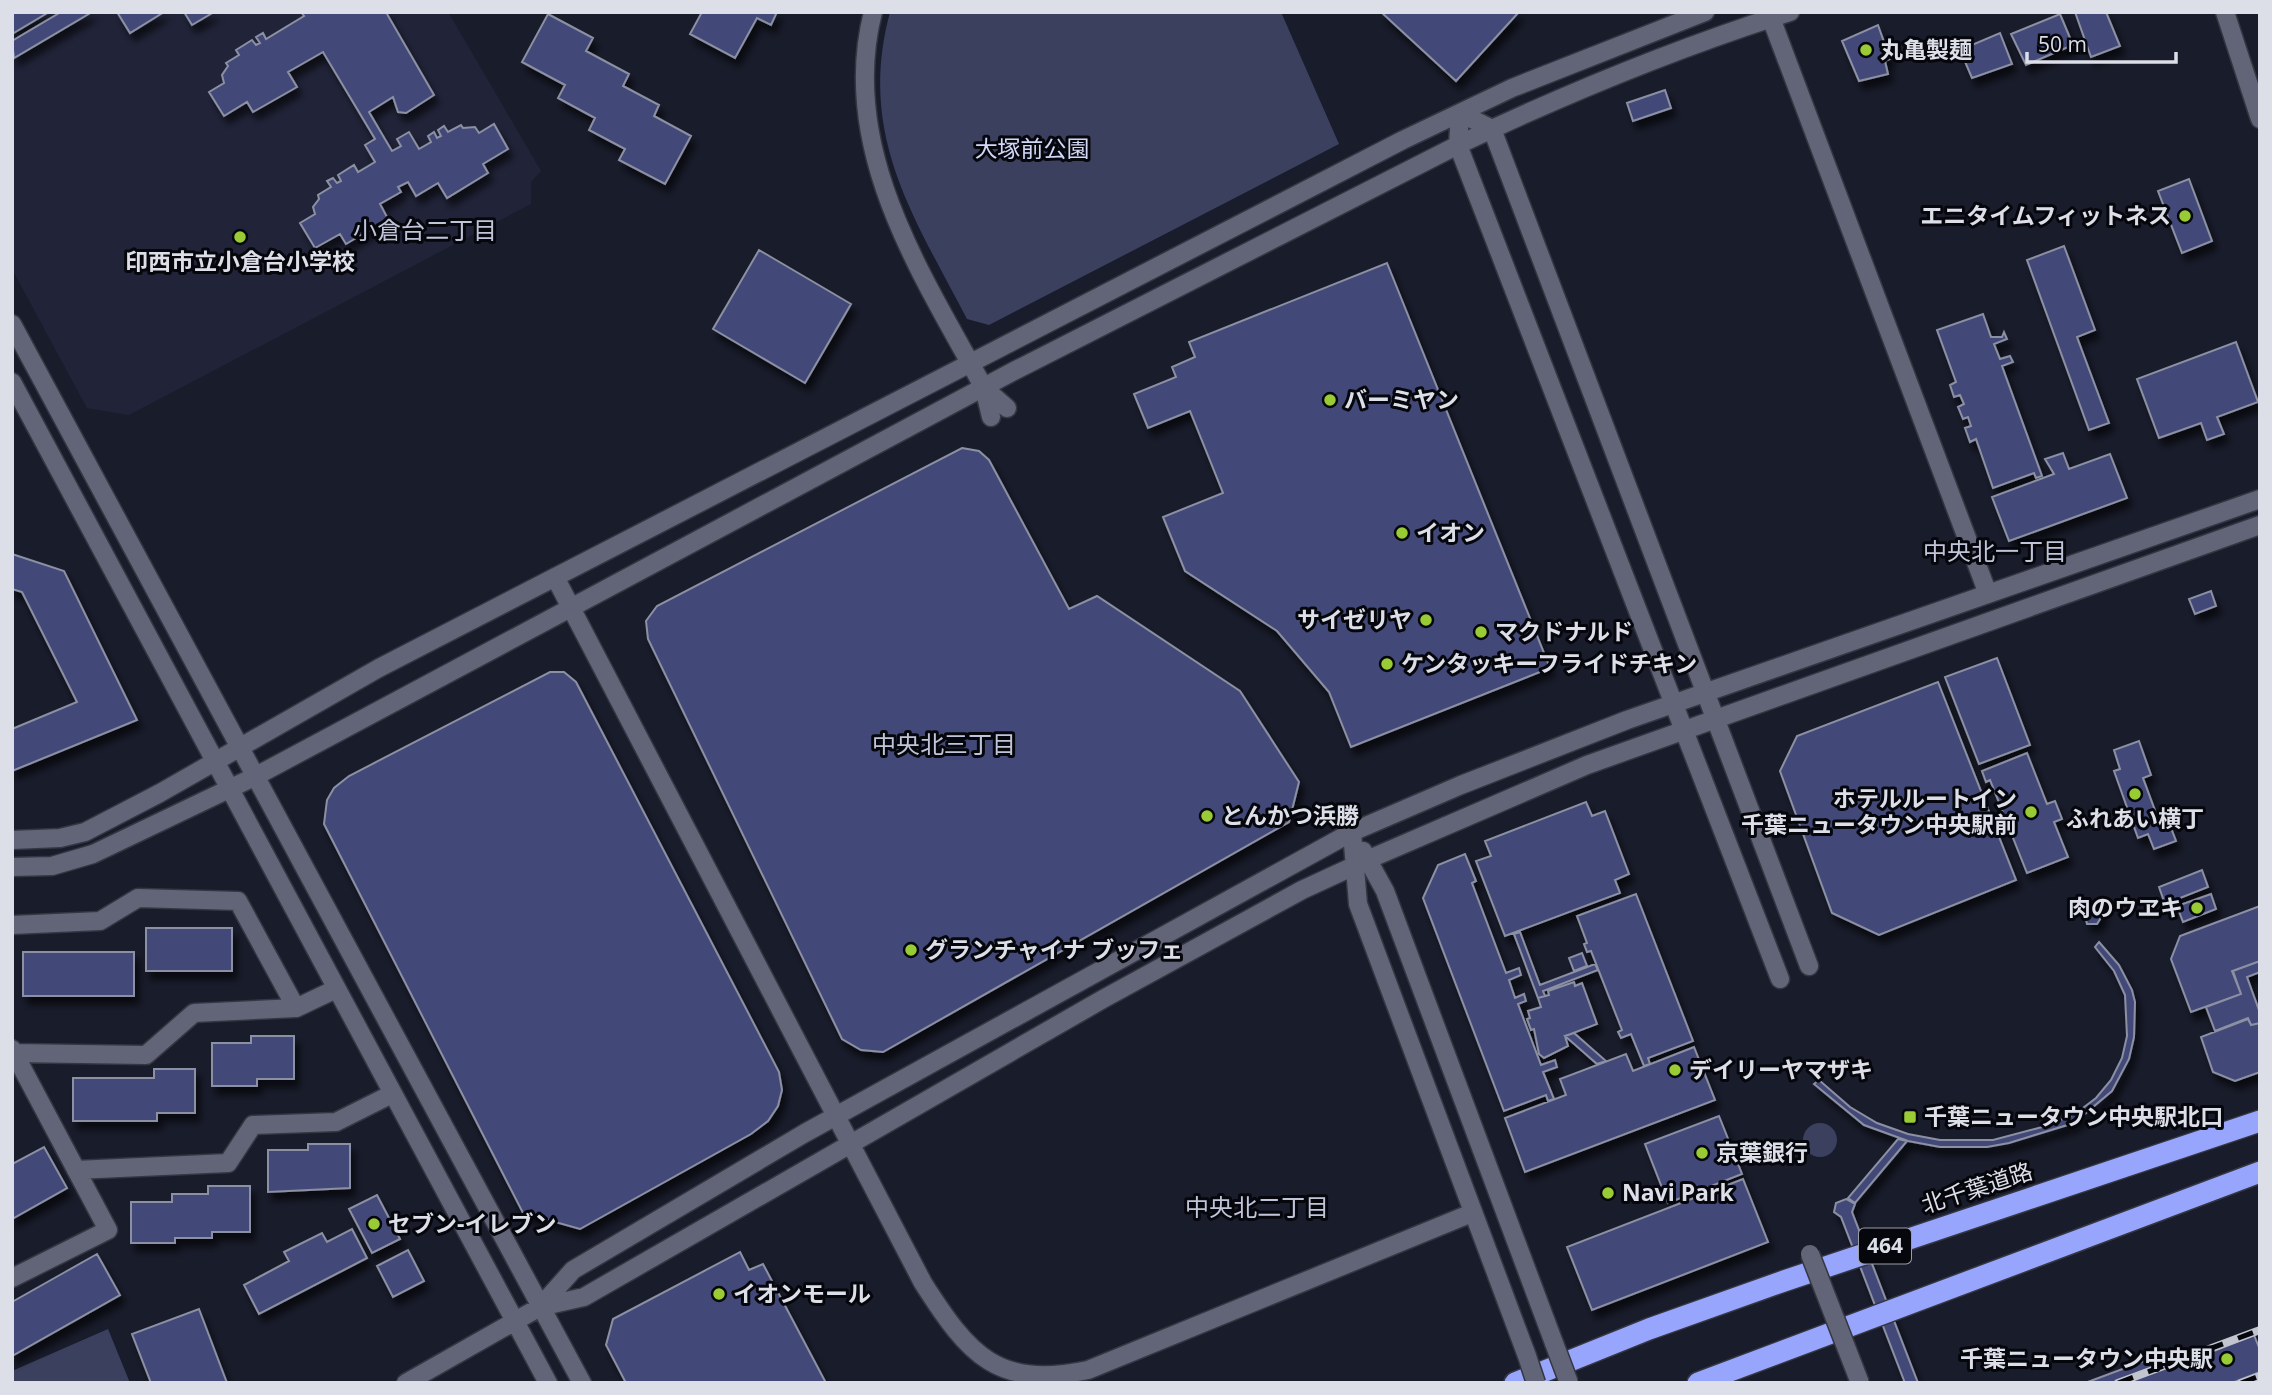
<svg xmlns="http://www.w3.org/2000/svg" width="2272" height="1395" viewBox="0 0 2272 1395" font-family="'Open Sans','Noto Sans JP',sans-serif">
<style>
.built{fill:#212439}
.green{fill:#3b405f}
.building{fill:#434978;stroke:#8c90a3;stroke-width:2;filter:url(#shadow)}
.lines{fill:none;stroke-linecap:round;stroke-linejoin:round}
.street-casing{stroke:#343642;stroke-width:21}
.secondary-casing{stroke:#343642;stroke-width:21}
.highway-casing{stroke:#343642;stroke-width:24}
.street{stroke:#626577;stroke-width:18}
.secondary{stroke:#626577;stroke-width:18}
.highway{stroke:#98a5fc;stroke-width:21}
.rail-casing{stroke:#c2c4ce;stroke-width:8}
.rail{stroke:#06070d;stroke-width:5;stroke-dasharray:16;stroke-linecap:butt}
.street-bridge-casing{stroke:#343642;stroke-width:21;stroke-linecap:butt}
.secondary-bridge-casing{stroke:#343642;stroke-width:21;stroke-linecap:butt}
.street-bridge{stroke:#626577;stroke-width:18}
.secondary-bridge{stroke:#626577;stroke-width:18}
.poi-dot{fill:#99cb35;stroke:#06070d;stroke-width:2.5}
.labels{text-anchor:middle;stroke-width:6;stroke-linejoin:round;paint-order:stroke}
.shield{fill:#06070d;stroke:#9c9ea6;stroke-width:2}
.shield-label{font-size:21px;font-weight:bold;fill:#dcdee8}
.poi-label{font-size:23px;font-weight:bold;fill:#dcdee8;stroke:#06070d;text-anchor:start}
.park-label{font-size:23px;fill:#d1d7f6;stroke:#06070d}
.street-label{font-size:23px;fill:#dcdee8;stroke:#06070d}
.neighbourhood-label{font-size:24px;fill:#c0c4d8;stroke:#06070d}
</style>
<defs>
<filter id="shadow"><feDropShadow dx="4.5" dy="8" stdDeviation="3.5" flood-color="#0009"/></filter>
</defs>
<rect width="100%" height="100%" fill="#191c2b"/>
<path class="built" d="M12,12H448L541,171L531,182V204L129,415L87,408L12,269Z"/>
<path class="green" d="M890,12H1281L1339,144L989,325L967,319C913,215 857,135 890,12Z
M1803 1140a17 17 0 1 1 34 0a17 17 0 1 1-34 0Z
M108,1329L130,1383H12V1371Z"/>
<path class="building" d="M12,12H49L12,34Z
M61,12H92L14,58L12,41Z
M117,12H164L130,33Z
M184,12H214L192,25Z
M301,12H389L387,14L434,95L406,113L398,112L393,97L369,112L392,151L401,146L397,139L409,132L419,149L431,142L428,136L434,132L437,138L441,136L438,130L444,126L448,132L461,125L463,128L475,127L479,133L494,124L508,149L483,164L488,173L447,198L438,183L416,196L408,182L398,187L401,192L380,204L388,219L346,244L340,234L315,248L300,223L315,214L313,207L319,199L318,195L331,187L327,181L333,178L337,183L341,181L338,175L354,165L358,172L375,162L365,145L375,139L323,52L288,72L297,87L253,112L247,102L224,116L209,92L224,83L222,75L228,66L226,63L239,55L236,50L252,40L256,45L260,43L256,37L263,33L266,39L304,16Z
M702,12H777L771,25L757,18L735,58L690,34Z
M1381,12H1519L1456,81Z
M2075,12H2106L2120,46L2091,57Z
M548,14L593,38L586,51L629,74L623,86L659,105L654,116L691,136L665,184L619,160L625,149L589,130L595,118L558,98L565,85L522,62Z
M2060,14L2073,45L2026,65L2011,34Z
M1878,25L1890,59L1885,61L1888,74L1859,81L1842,41Z
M2000,33L2012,64L1972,78L1960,50Z
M1665,90L1671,108L1633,121L1627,103Z
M2189,179L2212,241L2182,253L2158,191Z
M2064,246L2095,330L2077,337L2109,423L2089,430L2027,260Z
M759,250L851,304L805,383L713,329Z
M1387,263L1550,668L1351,747L1329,692L1277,631L1185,571L1163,517L1223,493L1190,411L1148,428L1134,394L1176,377L1172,367L1195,357L1189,342Z
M1983,314L1991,337H2002L2004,332L2007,339L1994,344L2000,359L2010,356L2013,362L2002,366L2042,476L2036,478L2034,473L1993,488L1976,439L1970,442L1965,428L1971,426L1968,417L1963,419L1958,407L1964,404L1960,395L1954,397L1950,385L1956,382L1937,330Z
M2236,342L2258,402L2217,417L2224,434L2207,440L2201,423L2159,438L2137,379Z
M962,448L979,451L989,460L1069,609L1097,596L1240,691L1299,782L1289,822L883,1052L861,1050L842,1039L648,639L646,621L657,606Z
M2063,453L2069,469L2110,454L2127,498L2009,541L1992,497L2054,474L2045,459Z
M12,554L64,571L137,720L12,771V729L77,702L22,592L12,589Z
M2211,591L2216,606L2195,614L2189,599Z
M1997,658L2030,745L1979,764L1945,677Z
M550,672H564L576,682L779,1072L782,1090L778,1106L768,1121L751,1134L580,1229L523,1213L324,824L327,800L334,788L349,776Z
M1938,682L2016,880L1879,935L1832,913L1780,771L1797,736Z
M2139,741L2151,775L2143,778L2156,813L2164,810L2176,841L2154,849L2148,834L2138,838L2114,771L2120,769L2114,750Z
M2027,753L2047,804L2055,801L2062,819L2054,822L2068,857L2027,873L1990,780L1986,782L1982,771Z
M1586,802L1592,816L1605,811L1629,874L1615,880L1620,893L1505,936L1476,861L1491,856L1485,841Z
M1465,854L1476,881L1472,883L1506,973L1519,968L1521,975L1509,980L1515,998L1524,994L1526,1001L1518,1004L1541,1065L1555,1060L1557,1067L1543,1072L1554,1099L1548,1101L1546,1095L1504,1111L1423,898L1438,865Z
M2202,870L2208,887L2165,904L2159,887Z
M1636,894L1693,1041L1648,1058L1650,1064L1644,1066L1631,1034L1621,1038L1618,1032L1622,1030L1591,951L1587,952L1584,944L1587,943L1577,916Z
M2211,894L2216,909L2183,922L2177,906Z
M2103,903L2102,916L2097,924H2087L2085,915L2089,906Z
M2260,906V961L2232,971L2241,994L2191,1012L2171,959L2180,936Z
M146,928H232V971H146Z
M1520,932L1540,985L1595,964L1598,970L1543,991L1545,996L1538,998L1514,934Z
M2099,942L2119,965L2132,990L2135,1002L2134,1037L2129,1059L2112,1091L2074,1123L2009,1143L1987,1147H1940L1908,1141L1864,1125L1814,1084L1819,1080L1850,1107L1877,1123L1908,1134L1940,1140H1993L2046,1126L2075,1114L2096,1098L2111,1080L2122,1058L2127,1036L2125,995L2114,971L2095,947Z
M23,952H134V996H23Z
M1582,953L1587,966L1574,971L1569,958Z
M2260,961V972L2247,977L2260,1013V1023L2251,1025L2248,1018L2215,1031L2206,1007L2241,994L2233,971Z
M1574,982L1575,986L1582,983L1597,1024L1565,1036L1568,1046L1544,1058L1539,1054L1534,1029L1531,1030L1527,1019L1530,1018L1528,1011L1541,1007L1538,998L1549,995L1548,991Z
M2248,1019L2251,1025L2260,1023V1072L2235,1081L2213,1072L2201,1037Z
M1574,1033L1606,1061L1597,1064L1565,1036Z
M251,1036H294V1079H257V1086H212V1043H251Z
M1694,1047L1715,1100L1525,1172L1505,1118L1566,1095L1560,1079L1626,1054L1633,1071Z
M154,1069H195V1113H157V1121H73V1078H154Z
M1719,1116L1742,1174L1668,1203L1645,1144Z
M1898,1139L1907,1141L1855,1203L1848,1198Z
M308,1144H350V1188L268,1192V1150H308Z
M44,1147L67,1188L12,1219V1164Z
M1743,1179L1768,1242L1592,1310L1567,1247Z
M208,1186H250V1232H212V1238H175V1243H131V1202H172V1194H208Z
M377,1195L400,1239L372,1253L349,1209Z
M1846,1199L1855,1204L1852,1212L1918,1383H1905L1841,1217L1834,1212L1836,1203Z
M352,1229L367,1258L259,1314L244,1285L289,1261L284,1252L322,1233L327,1242Z
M408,1250L424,1281L393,1297L377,1266Z
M740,1252L749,1270L763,1264L826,1383H626L606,1345L613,1319Z
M97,1254L120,1295L12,1356V1302Z
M199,1309L227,1383H151L132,1334Z
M2254,1335L2260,1350V1372L2232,1383H2085L2168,1352L2174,1367Z"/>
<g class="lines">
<g class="street-casing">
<path id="street" d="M12,925L100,921L138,898L238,901L296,1008L194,1013L146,1055L14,1053
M296,1008L336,989
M12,1049L108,1230L12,1278
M76,1170L228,1163L253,1125L336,1122L392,1094"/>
</g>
<g class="secondary-casing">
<path id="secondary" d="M873,12C838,148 921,273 984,388L991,417
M2225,12L2260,119
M1771,18L1988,594
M12,324L582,1383
M12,382L548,1383
M984,388L1007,408
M555,577L923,1283C969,1355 997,1389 1088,1370L1472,1213
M1352,832L1358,904L1527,1356
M12,840L60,838L85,832L160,793L379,668L1403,140L1512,88L1705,12
M1363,851L1385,891L1554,1343
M12,867L52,866L93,854L256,776L1014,371L1458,145C1565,94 1677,48 1790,12
M1780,979L1458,145L1460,113L1492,129L1809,966
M540,1307L573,1270L805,1133L1352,832L1461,785L1627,720L2260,499
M406,1383L540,1307L584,1297L1103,999L1302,890L1367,860L1587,765L2260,525"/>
</g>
<g class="highway-casing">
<path id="highway" d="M1515,1383L1649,1329L1784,1281L2260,1121
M1698,1383L2260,1172"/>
</g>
<use href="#street" class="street"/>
<use href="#secondary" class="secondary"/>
<use href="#highway" class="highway"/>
<g class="rail-casing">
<path id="rail" d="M2118,1383L2260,1330
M2241,1383L2260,1376"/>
</g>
<use href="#rail" class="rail"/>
<g class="street-bridge-casing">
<path id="street-bridge" d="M1810,1254L1860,1383"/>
</g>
<g class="secondary-bridge-casing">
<path id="secondary-bridge" d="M1554,1343L1569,1383
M1527,1356L1536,1383"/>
</g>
<use href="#street-bridge" class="street-bridge"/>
<use href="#secondary-bridge" class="secondary-bridge"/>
</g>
<g class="poi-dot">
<circle cx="1866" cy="50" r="7"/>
<circle cx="2185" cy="216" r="7"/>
<circle cx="240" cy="237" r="7"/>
<circle cx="1330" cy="400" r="7"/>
<circle cx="1402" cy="533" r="7"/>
<circle cx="1426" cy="620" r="7"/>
<circle cx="1481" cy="632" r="7"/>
<circle cx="1387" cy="664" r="7"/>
<circle cx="2135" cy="794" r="7"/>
<circle cx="2031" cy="812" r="7"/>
<circle cx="1207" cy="816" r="7"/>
<circle cx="2197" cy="908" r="7"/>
<circle cx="911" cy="950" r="7"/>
<circle cx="1675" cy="1070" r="7"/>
<rect x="1903" y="1110" width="14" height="14" rx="3.5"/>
<circle cx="1702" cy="1153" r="7"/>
<circle cx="1608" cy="1193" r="7"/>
<circle cx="374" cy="1224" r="7"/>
<circle cx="719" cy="1294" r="7"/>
<circle cx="2227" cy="1359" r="7"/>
</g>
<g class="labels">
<rect class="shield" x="1859" y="1228.5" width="52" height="35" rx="5"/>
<g class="shield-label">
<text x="1885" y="1253">464</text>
</g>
<g class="poi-label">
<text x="1880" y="58">丸亀製麺</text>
<text x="2171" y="224" text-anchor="end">エニタイムフィットネス</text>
<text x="240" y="270" text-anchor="middle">印西市立小倉台小学校</text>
<text x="1344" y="408">バーミヤン</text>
<text x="1416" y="541">イオン</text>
<text x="1412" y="628" text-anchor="end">サイゼリヤ</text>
<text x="1495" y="640">マクドナルド</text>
<text x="1401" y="672">ケンタッキーフライドチキン</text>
<text x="2017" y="807" text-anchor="end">ホテルルートイン<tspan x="2017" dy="26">千葉ニュータウン中央駅前</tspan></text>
<text x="1221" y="824">とんかつ浜勝</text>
<text x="2135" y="827" text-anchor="middle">ふれあい横丁</text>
<text x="2183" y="916" text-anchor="end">肉のウヱキ</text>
<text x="925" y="958">グランチャイナ ブッフェ</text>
<text x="1689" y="1078">デイリーヤマザキ</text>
<text x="1924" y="1125">千葉ニュータウン中央駅北口</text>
<text x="1716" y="1161">京葉銀行</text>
<text x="1622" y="1201">Navi Park</text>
<text x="388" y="1232">セブン-イレブン</text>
<text x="733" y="1302">イオンモール</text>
<text x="2213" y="1367" text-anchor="end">千葉ニュータウン中央駅</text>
</g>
<g class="park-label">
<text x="1032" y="157">大塚前公園</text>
</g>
<g class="street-label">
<text transform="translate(1977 1188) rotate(-18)" y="8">北千葉道路</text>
</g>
<g class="neighbourhood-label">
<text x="425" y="239">小倉台二丁目</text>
<text x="1995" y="560">中央北一丁目</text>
<text x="944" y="753">中央北三丁目</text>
<text x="1257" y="1216">中央北二丁目</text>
</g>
</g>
<rect width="2272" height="1395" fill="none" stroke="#dcdee8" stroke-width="28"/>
<path d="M2027 52v10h149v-10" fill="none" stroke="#dcdee8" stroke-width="3.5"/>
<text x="2038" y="52" font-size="21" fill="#dcdee8" stroke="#06070d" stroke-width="5" paint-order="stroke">50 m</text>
</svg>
